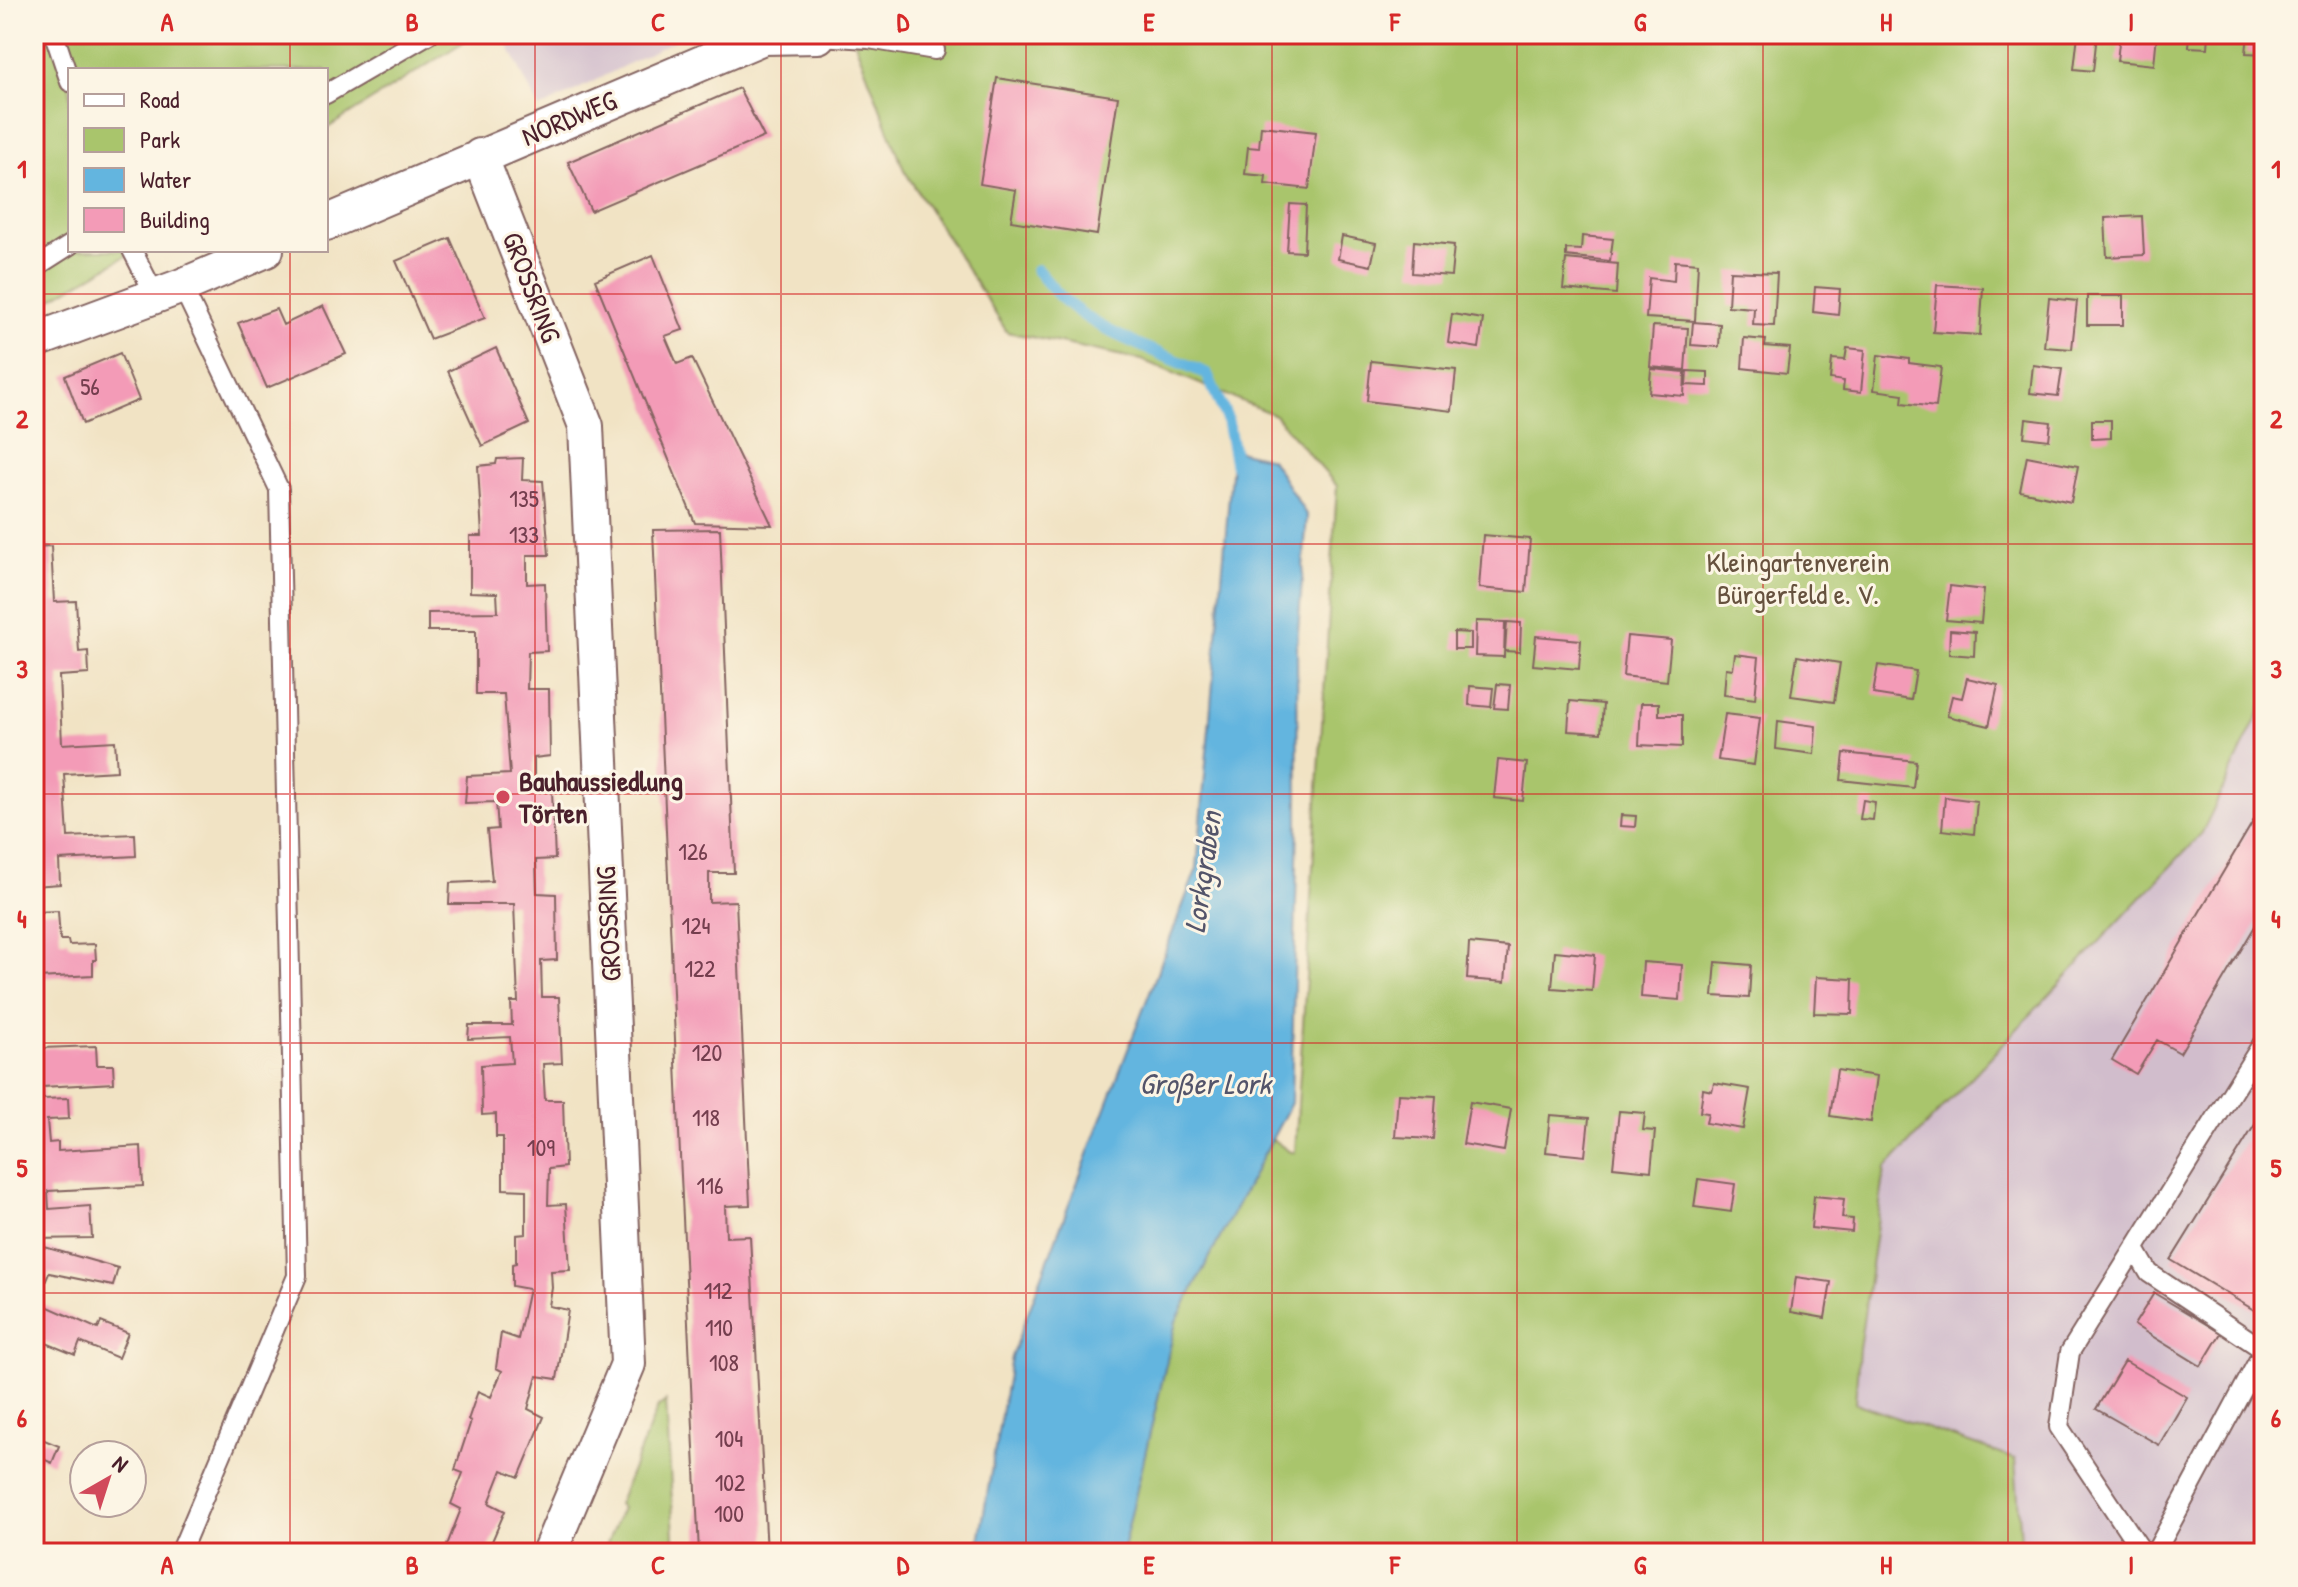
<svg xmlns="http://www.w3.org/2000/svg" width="2298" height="1587" viewBox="0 0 2298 1587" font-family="'Patrick Hand',sans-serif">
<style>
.industrial{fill:#d1bdcc}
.green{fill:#a9c56c;stroke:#7a724c;stroke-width:2}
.water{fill:#63b5df;stroke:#566a85;stroke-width:2}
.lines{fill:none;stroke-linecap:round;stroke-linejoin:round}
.stream{stroke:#63b5df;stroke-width:12}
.building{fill:#f39bb7}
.lane-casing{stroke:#846461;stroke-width:22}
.street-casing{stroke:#846461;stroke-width:38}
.lane{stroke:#fff;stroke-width:18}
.street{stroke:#fff;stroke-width:34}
.grid{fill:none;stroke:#d62828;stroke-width:2;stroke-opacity:0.55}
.poi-dot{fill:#d1495b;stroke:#fcf5e5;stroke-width:3}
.labels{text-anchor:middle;stroke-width:6;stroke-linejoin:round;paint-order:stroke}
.number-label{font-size:24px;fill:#743e4e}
.street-label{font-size:28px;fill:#4a1f2b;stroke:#fcf5e5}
.park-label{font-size:28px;fill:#66513e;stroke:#fcf5e5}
.poi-label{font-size:28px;font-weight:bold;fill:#4a1f2b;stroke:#fcf5e5;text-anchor:start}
.water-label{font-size:30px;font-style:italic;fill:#53546a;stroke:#fcf5e5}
.neatline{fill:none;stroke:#d62828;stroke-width:3}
.grid-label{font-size:26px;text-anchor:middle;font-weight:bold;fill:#d62828}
</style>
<rect width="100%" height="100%" fill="#fcf5e5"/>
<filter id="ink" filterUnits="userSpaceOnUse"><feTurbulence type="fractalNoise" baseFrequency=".0125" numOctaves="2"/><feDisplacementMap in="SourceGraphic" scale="16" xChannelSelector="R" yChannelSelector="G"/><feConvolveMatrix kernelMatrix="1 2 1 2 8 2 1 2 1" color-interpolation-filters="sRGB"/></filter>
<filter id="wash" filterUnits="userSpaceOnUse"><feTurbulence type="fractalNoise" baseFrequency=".006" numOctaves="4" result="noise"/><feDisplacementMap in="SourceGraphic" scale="32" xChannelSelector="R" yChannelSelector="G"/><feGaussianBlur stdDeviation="1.8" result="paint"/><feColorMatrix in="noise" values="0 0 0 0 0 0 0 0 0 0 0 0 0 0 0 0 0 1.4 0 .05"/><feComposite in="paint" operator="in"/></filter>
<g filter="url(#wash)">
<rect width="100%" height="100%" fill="#f1e3c4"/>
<path class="industrial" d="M503,34H687L539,109Z
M2264,703V1553H2022L2015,1459L1855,1403L1859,1349L1885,1169L2201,833Z"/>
<path class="green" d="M34,34H476L326,129V70H70V250H136L34,309Z
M852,34H2264V703L2202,833L1885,1169L1859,1349L1855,1403L2015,1459L2022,1553H1122L1176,1321L1272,1139L1290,1152H1295L1337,486L1275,415L1142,360L1007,332L904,170Z
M666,1401L675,1553H603L622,1508L618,1504L658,1407Z"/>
<path class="water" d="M1233,450L1271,459L1307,516L1297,645L1298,821L1291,1103L1176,1321L1122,1553H977L1011,1357L1197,868Z"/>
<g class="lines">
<path class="stream" d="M1037,270C1045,279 1053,290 1062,298C1102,336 1159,351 1207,374L1227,419L1236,466"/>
</g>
<g id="blocks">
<path class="building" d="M2078,34H2097L2093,71L2074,69Z
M2120,34H2157L2154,65L2117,61Z
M2190,34H2209L2208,48L2189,47Z
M2248,34H2264V54L2246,53Z
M997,78L1118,97L1097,235L1011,221L1016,190L980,184Z
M739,88L764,137L591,211L568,162Z
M1261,126L1316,132L1309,189L1265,184L1266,176L1245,174L1248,147L1259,148Z
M1290,204L1306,205L1304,252L1287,251Z
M2142,216L2144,255L2107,257L2105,218Z
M1342,236L1376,243L1371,266L1338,259Z
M1582,236L1613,239L1610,261L1566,256V249L1581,250Z
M450,238L485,318L430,339L396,261Z
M1414,241L1454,245L1451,276L1412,273Z
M653,255L683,330L665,336L677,364L692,358L772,525L695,523L595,280Z
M1566,259L1618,264L1616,294L1563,289Z
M1675,261L1698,263L1695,321L1646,318L1649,278L1674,281Z
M1730,271L1777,273L1774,326L1753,325L1754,308L1728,306Z
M1937,285L1983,288L1980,335L1933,332Z
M1815,287L1840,289L1838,315L1813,312Z
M2087,296H2123V325H2087Z
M2049,298L2077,301L2072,349L2044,347Z
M323,306L346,354L267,388L238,323L276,309L283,325Z
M1452,314L1483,319L1479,348L1448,343Z
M1693,322L1720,324L1719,347L1691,345Z
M1653,326L1688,328L1685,370L1650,367Z
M1744,338L1766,340L1765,346L1790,348L1787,373L1742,368Z
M496,348L529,424L482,446L448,371Z
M1847,348L1865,350L1861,392L1843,390L1844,381L1830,379L1832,359L1845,360Z
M120,353L139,400L83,424L65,376Z
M1878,355L1909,359V363L1941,367L1936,407L1902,403L1903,394L1874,390Z
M1371,361L1456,370L1452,411L1367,401Z
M2033,365L2062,369L2058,396L2030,393Z
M1651,369L1685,372L1684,396L1649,393Z
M1687,371L1708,372V386L1686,385Z
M2026,419L2051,422L2049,440L2024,437Z
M2092,420H2111V438L2092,439Z
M2027,456L2078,466L2071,502L2020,491Z
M523,458L522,480L543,481L549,555H527V584L545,583L547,651L528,652L527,689H549L550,756L534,758V791H552L555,859L536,860L537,893L556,894L557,960L541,961L542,997H559L562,1063L543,1064L545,1100H563L565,1167L549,1169L548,1205L566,1204L570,1270L551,1271L552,1288L549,1306L568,1310L557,1379L537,1376L528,1409L544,1417L519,1477L502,1470L489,1503L505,1511L487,1553H444L461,1509L451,1504L463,1473L455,1470L471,1421L468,1420L478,1391L491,1397L502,1371L496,1368L501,1333L518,1339L529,1289L512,1286V1264L516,1263V1235L526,1234V1190L503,1189V1137H496V1114L482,1115L481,1065L512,1063L510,1037L468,1039L469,1025H512L511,1002H518L514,904H449L450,883L492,881L487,830L498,829L496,802L465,803L467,776L510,774L504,694H476V631H428V613L498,612L497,593L470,592V536H482L478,466L496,464L497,459Z
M720,529L734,873H709V902L736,901L750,1205L725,1206L726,1237L750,1236L767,1553H699L680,1155L653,530Z
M1483,535L1530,539L1526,592L1479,588Z
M51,546L54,602L76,601L79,652L88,651L89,674L59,676L62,744L115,741L117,771L64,774L68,837L135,834L136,856L59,860L60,884L34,886V547Z
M1950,586L1984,590L1981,623L1946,620Z
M1476,621L1505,622L1504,657L1475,656Z
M1507,622L1521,623L1520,652L1505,651Z
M1950,630L1975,632L1974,656L1949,654Z
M1454,632L1471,633V649H1454Z
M1536,636L1581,640L1579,669L1533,665Z
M1627,636L1671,640L1667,681L1623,676Z
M1735,654L1759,657L1755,699L1724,695L1726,668L1733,669Z
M1797,656L1840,663L1834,702L1791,696Z
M1878,665L1916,671L1911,700L1873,694Z
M1967,678L1998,685L1989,726L1947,716L1952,696L1962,698Z
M1497,684L1510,685L1508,709L1494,708Z
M1470,686L1493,688L1491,707L1469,705Z
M1570,701L1603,704L1601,733L1568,731Z
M1641,703H1659V715H1682V747L1639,745Z
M1725,714L1760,718L1754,765L1718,760Z
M1778,721L1816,726L1814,754L1776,749Z
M1844,753L1916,761L1913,788L1841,780Z
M1498,760L1527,763L1523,801L1494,798Z
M1945,797L1977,801L1974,834L1942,830Z
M1863,800L1875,802L1873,820L1860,819Z
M2264,803V911L2180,1053L2157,1040L2136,1074L2112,1060Z
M1621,815L1636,816L1635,827L1620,826Z
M58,911L60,940H68L69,945L95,944L96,960H93V975L38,978L42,1048L96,1046L97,1065H113L114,1083L42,1087L43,1099L68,1098L69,1119L47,1120L49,1143L58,1142V1151L141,1146L143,1186L48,1191L49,1209L90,1206L92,1238L34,1239V912Z
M1469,943L1508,947L1505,982L1467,979Z
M1555,951L1595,955L1592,991L1552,988Z
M1643,962L1682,965L1680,1000L1641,997Z
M1716,962L1751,965L1749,998L1713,996Z
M1816,977L1853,979L1852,1014L1814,1013Z
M1837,1070L1877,1076L1871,1122L1830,1116Z
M1714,1083L1750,1089L1743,1129L1706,1123L1708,1113L1700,1112L1703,1089L1712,1091Z
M1398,1094L1436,1096L1433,1139L1395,1137Z
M1470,1102L1511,1109L1504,1151L1463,1144Z
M2264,1110V1316L2171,1260Z
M1619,1111L1645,1113L1643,1130L1655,1131L1651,1171L1613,1167Z
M1550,1115L1589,1118L1585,1156L1546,1152Z
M1698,1179L1735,1184L1731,1212L1694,1207Z
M1814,1196L1844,1199L1842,1218L1853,1219L1852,1232L1811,1228Z
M34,1244L118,1268L113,1286L49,1273L37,1302L98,1329L101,1322L128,1333L118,1358L80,1342L75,1355L34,1338Z
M1796,1277L1831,1282L1825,1318L1791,1312Z
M2154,1293L2221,1333L2201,1366L2134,1325Z
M2125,1361L2187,1397L2159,1445L2096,1409Z
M34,1420L42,1423L37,1437L59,1446L52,1463L34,1455Z
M1588,1546V1553H1545V1548Z"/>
</g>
</g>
<g filter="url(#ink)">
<use href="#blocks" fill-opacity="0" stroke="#846461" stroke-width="2"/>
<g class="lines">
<g class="lane-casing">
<path id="lane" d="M54,34L70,82
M818,36L869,39L935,50
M326,94L429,34
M132,250L155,295
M34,268L70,245
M2135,1249L2149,1273L2264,1350
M180,1553L297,1276L279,489L182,286
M2143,1553L2059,1427L2070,1352L2264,1041
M2155,1553L2264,1350"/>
</g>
<g class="street-casing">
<path id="street" d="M480,156L586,426L628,1364L549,1553
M326,223L763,37L818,36
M34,341L182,286L266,250"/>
</g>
<use href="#lane" class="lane"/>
<use href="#street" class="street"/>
</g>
</g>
<path class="grid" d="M290,34V70M535,34V1553M781,34V1553M1026,34V1553M1272,34V1553M1517,34V1553M1763,34V1553M2008,34V1553M290,250V1553M34,294H2264M34,544H2264M34,794H2264M34,1043H2264M34,1293H2264"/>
<circle class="poi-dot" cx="503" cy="797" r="8"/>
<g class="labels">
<g class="number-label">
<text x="90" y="395">56</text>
<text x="524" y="507">135</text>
<text x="524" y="543">133</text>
<text x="693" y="860">126</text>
<text x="696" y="934">124</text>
<text x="700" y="977">122</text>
<text x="707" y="1061">120</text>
<text x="706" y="1126">118</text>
<text x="541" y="1156">109</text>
<text x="710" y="1194">116</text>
<text x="718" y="1299">112</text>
<text x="719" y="1336">110</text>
<text x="724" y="1371">108</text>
<text x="729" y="1447">104</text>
<text x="730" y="1491">102</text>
<text x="729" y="1522">100</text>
</g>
<g class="street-label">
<text transform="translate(569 118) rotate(-23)" y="10">NORDWEG</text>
<text transform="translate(532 287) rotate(69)" y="10">GROSSRING</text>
<text transform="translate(608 924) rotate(-93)" y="10">GROSSRING</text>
</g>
<g class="park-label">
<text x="1798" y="572">Kleingartenverein<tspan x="1798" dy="32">Bürgerfeld e. V.</tspan></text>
</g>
<g class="poi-label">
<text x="519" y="791">Bauhaussiedlung<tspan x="519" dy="32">Törten</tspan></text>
</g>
<g class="water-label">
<text transform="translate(1203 872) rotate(-82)" y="10">Lorkgraben</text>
<text x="1205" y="1094">Großer Lork</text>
</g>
</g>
<rect width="2298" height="1587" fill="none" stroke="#fcf5e5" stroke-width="88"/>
<rect x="68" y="68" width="260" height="184" fill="#fcf5e5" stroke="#b59f9b" stroke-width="2"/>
<rect x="84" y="94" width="40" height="12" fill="#ffffff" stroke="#b59f9b" stroke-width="2"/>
<text x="140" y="108" font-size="24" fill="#4a1f2b">Road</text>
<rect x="84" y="128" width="40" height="24" fill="#a9c56c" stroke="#b59f9b" stroke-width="2"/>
<text x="140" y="148" font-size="24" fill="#4a1f2b">Park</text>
<rect x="84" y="168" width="40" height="24" fill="#63b5df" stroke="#b59f9b" stroke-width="2"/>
<text x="140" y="188" font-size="24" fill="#4a1f2b">Water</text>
<rect x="84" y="208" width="40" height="24" fill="#f39bb7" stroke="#b59f9b" stroke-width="2"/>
<text x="140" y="228" font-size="24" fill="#4a1f2b">Building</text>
<g transform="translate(108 1479) rotate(39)"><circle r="38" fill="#fcf5e5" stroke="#b59f9b" stroke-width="2"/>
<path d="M0-6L14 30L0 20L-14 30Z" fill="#d1495b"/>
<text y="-12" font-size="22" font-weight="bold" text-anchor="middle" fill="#4a1f2b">N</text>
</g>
<rect x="44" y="44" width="2210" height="1499" class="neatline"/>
<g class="grid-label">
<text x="167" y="31">A</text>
<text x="412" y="31">B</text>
<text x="658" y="31">C</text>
<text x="903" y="31">D</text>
<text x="1149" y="31">E</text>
<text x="1395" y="31">F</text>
<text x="1640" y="31">G</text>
<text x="1886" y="31">H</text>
<text x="2131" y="31">I</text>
<text x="22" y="178">1</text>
<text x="2276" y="178">1</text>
<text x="22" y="428">2</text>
<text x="2276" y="428">2</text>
<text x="22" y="678">3</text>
<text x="2276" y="678">3</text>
<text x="22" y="928">4</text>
<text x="2276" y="928">4</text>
<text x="22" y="1177">5</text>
<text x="2276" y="1177">5</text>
<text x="22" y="1427">6</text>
<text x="2276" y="1427">6</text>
<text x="167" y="1574">A</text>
<text x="412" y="1574">B</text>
<text x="658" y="1574">C</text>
<text x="903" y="1574">D</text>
<text x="1149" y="1574">E</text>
<text x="1395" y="1574">F</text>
<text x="1640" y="1574">G</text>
<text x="1886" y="1574">H</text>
<text x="2131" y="1574">I</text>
</g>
</svg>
